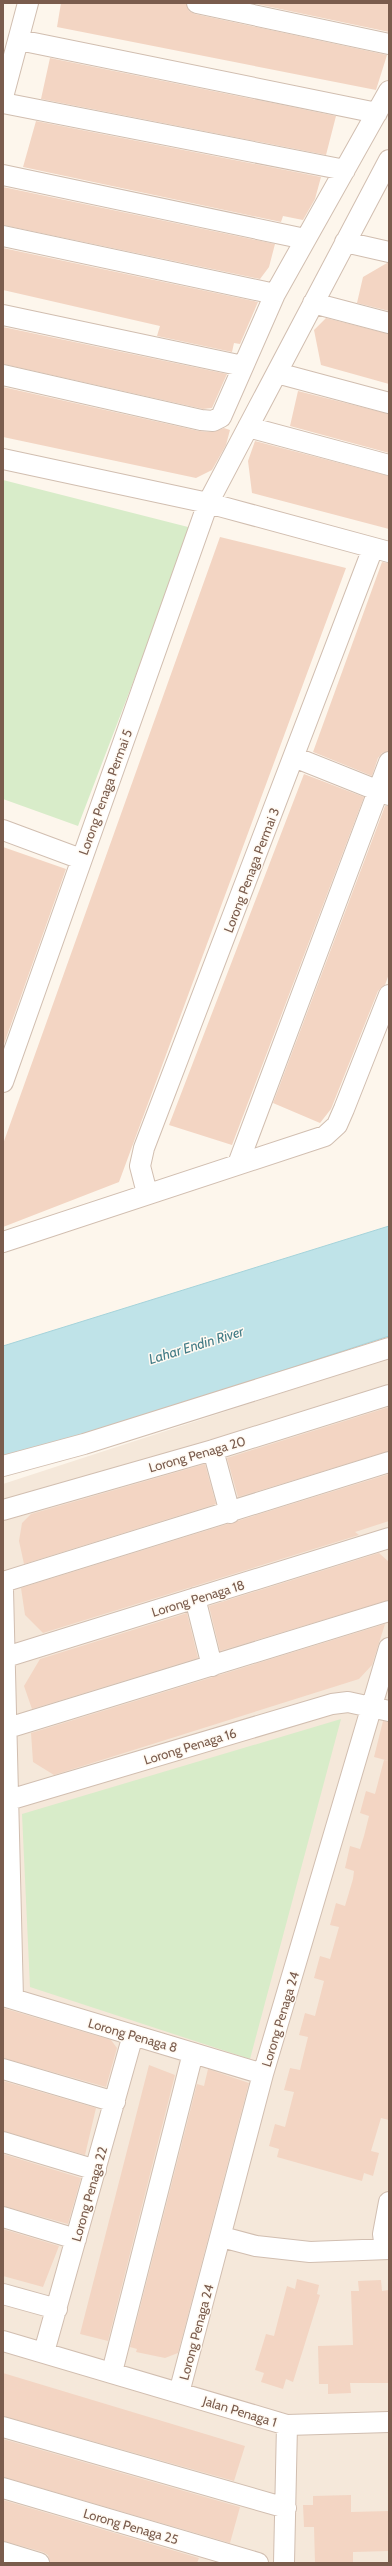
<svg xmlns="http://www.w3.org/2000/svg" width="392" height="2566" viewBox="0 0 392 2566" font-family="Cabin,sans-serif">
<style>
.residential{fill:#f5e8da}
.green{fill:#d8ecc9}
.water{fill:#bfe3e8;stroke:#a5d3da}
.building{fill:#f3d5c3}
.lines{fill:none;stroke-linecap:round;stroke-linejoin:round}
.minor-casing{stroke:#d1beb0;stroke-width:22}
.minor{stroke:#fff;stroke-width:20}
.labels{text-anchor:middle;stroke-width:3;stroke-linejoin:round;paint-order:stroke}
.street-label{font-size:13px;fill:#7a5c4d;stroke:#fffaf3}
.water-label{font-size:14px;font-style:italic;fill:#437c86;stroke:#fffaf3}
</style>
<rect width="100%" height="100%" fill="#fdf6ec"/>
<path class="residential" d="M389,1358V2563H3V1484Z"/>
<path class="green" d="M3,480L192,528L78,826L3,799Z
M341,1719L250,2059L30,1987L22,1814Z"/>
<path class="water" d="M389,1226V1336L72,1439L3,1456V1346Z"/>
<path class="building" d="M61,3H186L189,11L195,14L387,55L376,90L57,27Z
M252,3H389V32Z
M50,58L336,116L326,155L41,99Z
M36,121L321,177L315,199L303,220L283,216L281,222L23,167Z
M3,187L275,244L269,267L260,279L3,225Z
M3,248L258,302L240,344L234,343L232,352L157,336L160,326L3,290Z
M387,263H389V311L357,303L363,277Z
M326,318L389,334V384L321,365L314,330Z
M3,327L227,374L212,408L203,409L3,364Z
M3,387L199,431L212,432L224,428L230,430L226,445L212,470L196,478L3,437Z
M298,391L389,414V453L290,426Z
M255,441L389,476V529L252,493L248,461Z
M220,537L346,568L119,1182L3,1227V1144Z
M382,562L389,563V751L382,753L378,758L372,776L313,752Z
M304,774L364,797L232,1145L169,1125Z
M385,806H389V974L385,985L378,991L331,1109L320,1123L273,1103Z
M3,847L66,869L3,1047Z
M389,1407V1451L238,1497L227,1458Z
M205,1464L216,1504L24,1564L19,1541L22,1523L31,1514Z
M389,1474V1521L355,1532L359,1535L43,1633L25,1615L21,1588Z
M379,1553L389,1562V1600L220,1651L209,1606Z
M187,1613L198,1658L32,1709L24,1686L40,1659Z
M385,1624L372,1665L359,1679L54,1775L33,1762L31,1733Z
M383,1721L389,1722V2120L381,2118L371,2151L379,2153L373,2176L364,2173L362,2181L277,2157L279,2149L269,2146L275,2124L285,2127L294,2092L284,2090L290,2068L300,2070L308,2037L299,2035L305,2013L315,2016L324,1981L314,1978L320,1956L330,1959L339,1927L330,1925L336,1903L345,1906L353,1879L354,1871L345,1868L350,1846L360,1849L364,1836L369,1816L360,1813L366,1791L375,1794L384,1760L389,1761L374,1757Z
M3,2008L111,2040L117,2048L106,2087L3,2058Z
M149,2065L175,2075L108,2341L80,2334Z
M208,2069L249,2083L178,2353L165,2358L136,2352L137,2349L130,2347L197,2084L204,2086Z
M3,2081L96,2108L85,2155L3,2131Z
M3,2154L81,2178L68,2224L3,2206Z
M3,2229L59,2246L43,2287L3,2276Z
M297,2279L319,2285L317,2294L320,2295L293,2382L286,2379L283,2389L261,2382L264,2373L255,2370L266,2334L274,2336L287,2286L295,2289Z
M381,2280L382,2291L389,2290V2383H350L351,2393L328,2394V2384H319L318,2346L353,2345L351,2291H359L358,2281Z
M3,2373L245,2446L234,2481L3,2416Z
M3,2439L240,2507L230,2543L3,2477Z
M351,2495V2512L389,2511V2551L353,2552V2563H315L314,2527H304L303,2505H313V2496Z
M3,2500L199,2558L197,2563H50L48,2555L43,2552L3,2541Z"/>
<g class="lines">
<g class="minor-casing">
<path id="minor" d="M197,3L389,44
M19,40L377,113
M3,97L28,3
M3,103L345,170
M3,175L305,239
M3,236L275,294
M345,242L389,252
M313,303L389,323
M3,315L243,366
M277,373L389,403
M3,375L201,420L213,421L221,417L275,294L389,91
M248,427L389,465
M3,459L208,503L389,552
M294,757L389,795
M3,830L81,859
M3,1082L208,503L389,160
M238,1164L389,762
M147,1193L140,1166L144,1148L373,548
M3,1242L325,1136L337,1125L344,1109L389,995
M213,1450L230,1513
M3,1466L84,1444L389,1348
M3,1510L213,1450L389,1395
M3,1582L389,1462
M3,1590L13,1999
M195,1598L212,1666
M6,1657L389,1538
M8,1728L389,1611
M9,1800L332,1704L348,1702L389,1711
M3,1996L263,2074
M3,2069L115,2102
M3,2142L96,2170
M3,2217L76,2239
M222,2237L256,2246L310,2252L389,2249
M385,2249L383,2234L389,2202
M3,2294L57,2309
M3,2341L287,2425L389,2422
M44,2352L133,2035
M112,2372L193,2053
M179,2393L263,2074L389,1648
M3,2427L286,2508
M3,2488L258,2563
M3,2552L39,2563
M284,2563L287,2425"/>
</g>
<use href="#minor" class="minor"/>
</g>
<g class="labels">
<g class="street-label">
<text transform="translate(105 792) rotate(-70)" y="5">Lorong Penaga Permai 5</text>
<text transform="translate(251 870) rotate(-69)" y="5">Lorong Penaga Permai 3</text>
<text transform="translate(197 1454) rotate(-16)" y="5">Lorong Penaga 20</text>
<text transform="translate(198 1598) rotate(-17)" y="5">Lorong Penaga 18</text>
<text transform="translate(190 1746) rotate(-17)" y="5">Lorong Penaga 16</text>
<text transform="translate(280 2019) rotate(-73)" y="5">Lorong Penaga 24</text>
<text transform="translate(133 2035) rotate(16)" y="5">Lorong Penaga 8</text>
<text transform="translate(89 2194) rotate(-74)" y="5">Lorong Penaga 22</text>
<text transform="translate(196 2332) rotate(-75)" y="5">Lorong Penaga 24</text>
<text transform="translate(240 2411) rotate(17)" y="5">Jalan Penaga 1</text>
<text transform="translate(131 2526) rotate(16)" y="5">Lorong Penaga 25</text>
</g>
<g class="water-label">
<text transform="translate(196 1345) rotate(-17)" y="5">Lahar Endin River</text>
</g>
</g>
<rect width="392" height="2566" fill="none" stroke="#7a5c4d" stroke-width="8"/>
</svg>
